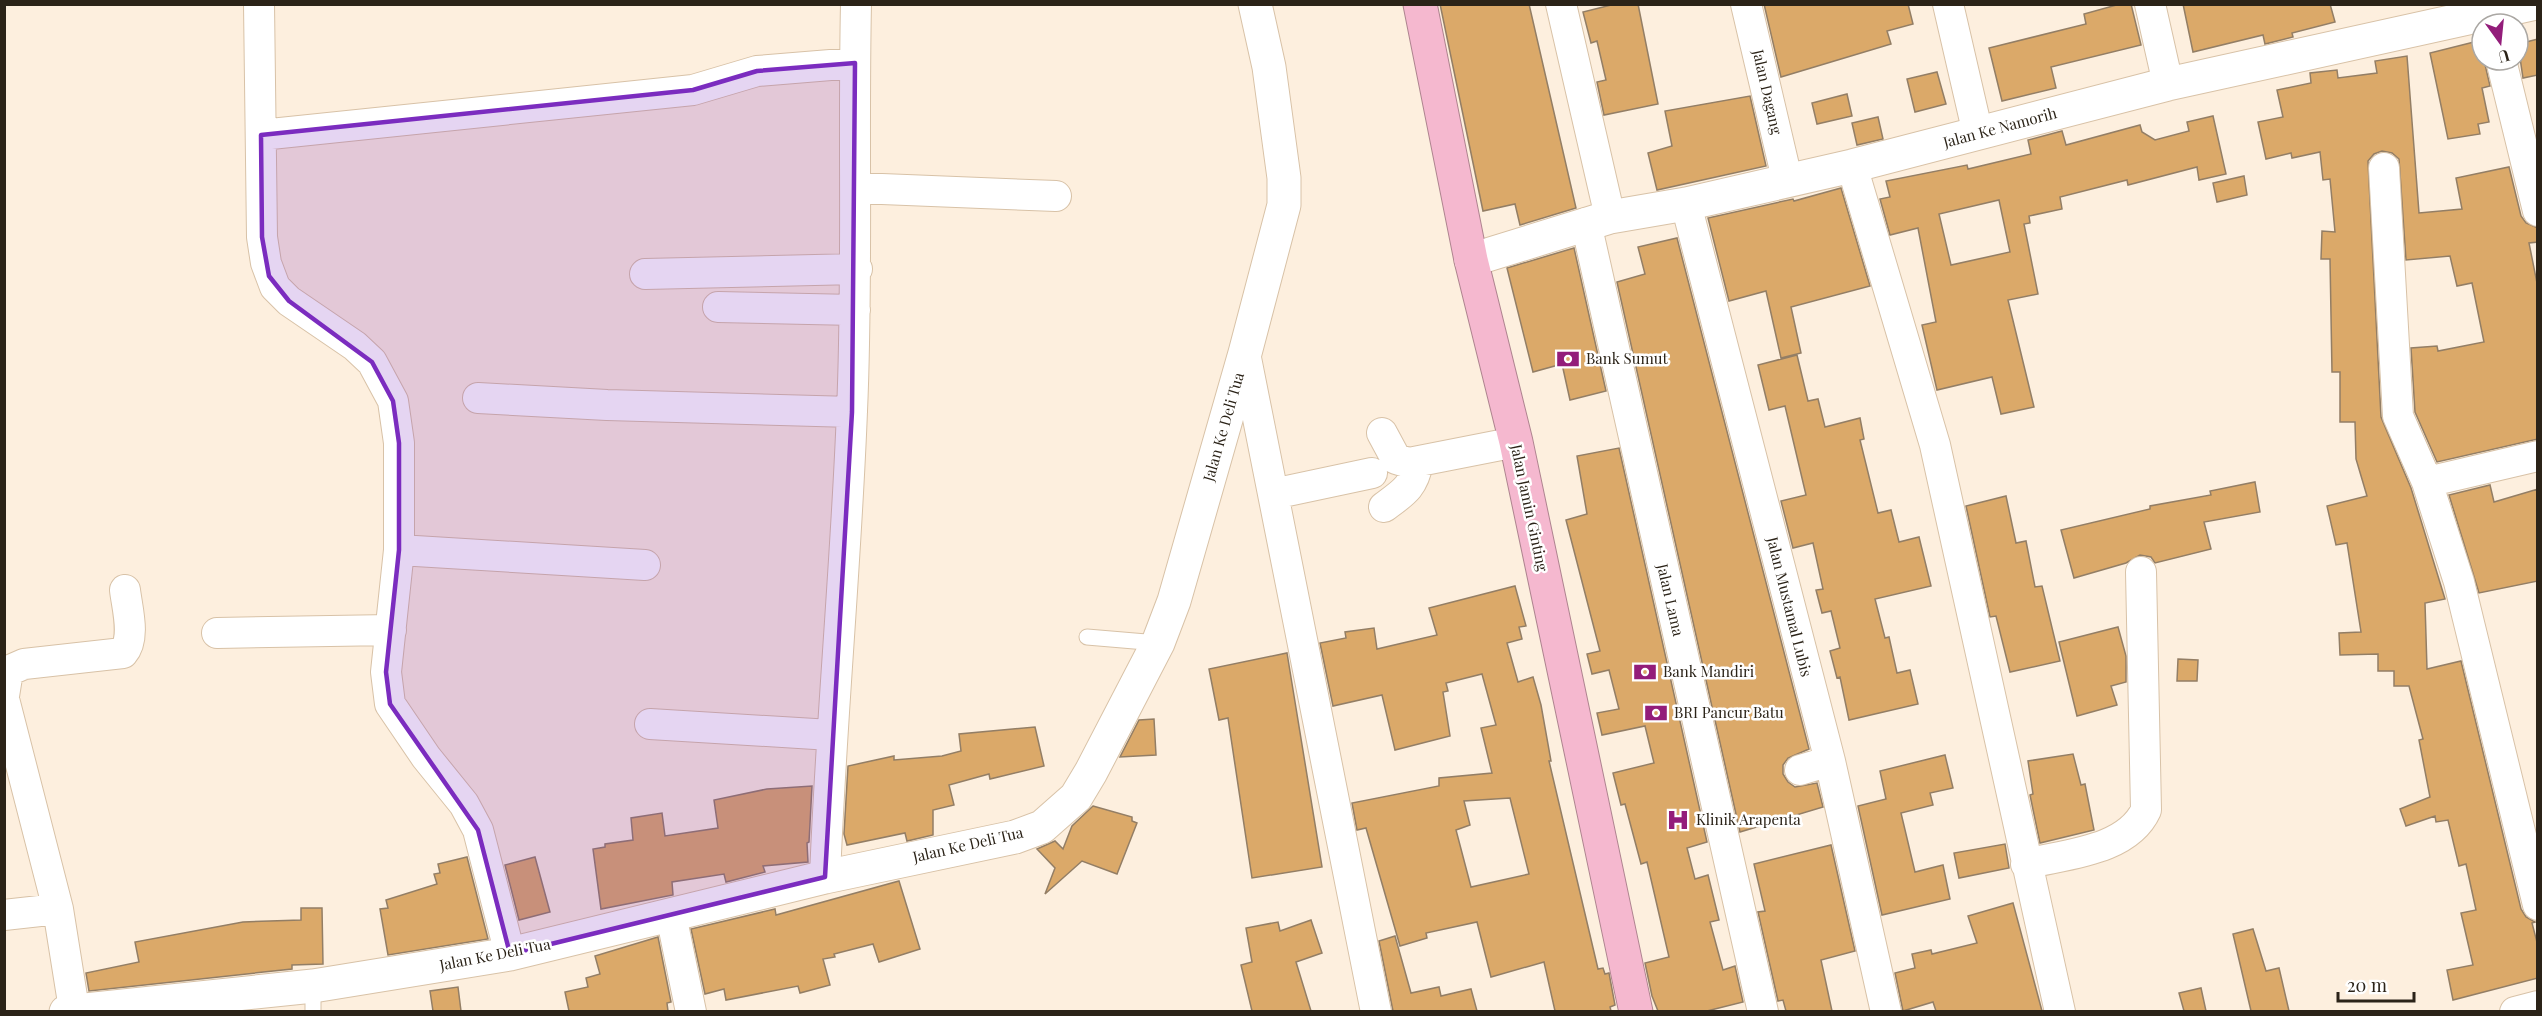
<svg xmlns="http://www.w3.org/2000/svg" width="2542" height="1016" viewBox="0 0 2542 1016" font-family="'Playfair Display',serif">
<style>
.building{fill:#dba969;stroke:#937e65;stroke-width:1.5;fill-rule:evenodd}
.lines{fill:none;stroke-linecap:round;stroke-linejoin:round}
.lane-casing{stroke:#d8c2a7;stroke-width:17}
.street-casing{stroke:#d8c2a7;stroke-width:32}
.secondary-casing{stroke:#d8c2a7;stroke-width:35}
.highway-casing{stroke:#ae848f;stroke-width:35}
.lane{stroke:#fff;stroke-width:15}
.street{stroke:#fff;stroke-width:30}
.secondary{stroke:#fff;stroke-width:33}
.highway{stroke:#f5b8cf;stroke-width:33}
.marked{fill:#7b2cbf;fill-opacity:0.2;stroke:#7b2cbf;stroke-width:4.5;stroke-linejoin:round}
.labels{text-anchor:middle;stroke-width:5;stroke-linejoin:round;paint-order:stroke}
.street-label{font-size:15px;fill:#2b2318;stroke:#fff}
.poi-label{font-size:15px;fill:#2b2318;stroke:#fff;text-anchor:start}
</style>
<rect width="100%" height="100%" fill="#fdefde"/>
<path class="building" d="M1440,4H1529L1576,208L1520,225L1515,204L1483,211Z
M1615,4H1638L1658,104L1604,115L1597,82L1606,80L1597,41L1591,43L1583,12Z
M1764,4H1908L1913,24L1887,31L1891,44L1781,77Z
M2120,4H2131L2141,45L2051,67L2056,88L2002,101L1989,48L2086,24L2084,14Z
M2183,4H2330L2335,22L2292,33L2293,37L2265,44L2263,35L2193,52Z
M2538,39V75L2523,78L2518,44Z
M2482,40V60H2484L2490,86L2482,88L2489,122L2478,124L2480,134L2448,139L2430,53Z
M2407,56L2419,213L2462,209L2456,178L2509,167L2521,216L2526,223L2538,228V242L2529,243L2538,288V439L2437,462L2415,412L2411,348L2437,346L2438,351L2484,342L2472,283L2457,286L2450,256L2406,260L2399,159L2392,153L2382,151L2374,154L2368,161L2381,417L2411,488L2445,599L2425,603L2427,669L2461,661L2521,909L2526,917L2535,922L2532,923L2538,946V978L2453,1000L2447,970L2473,965L2461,913L2476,910L2466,864L2459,866L2448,820L2436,822L2435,816L2406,826L2400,809L2430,797L2419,740L2423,739L2409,686H2394V671H2378V654L2340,655L2339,633L2361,632L2347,543L2336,545L2327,506L2367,496L2356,459L2355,422H2340V372H2332L2330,259H2321L2322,231L2335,232L2330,179L2323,180L2320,152L2292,158L2291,153L2266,159L2258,122L2283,117L2277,90L2311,83L2310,73L2337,70L2338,78L2377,73L2375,61Z
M1937,72L1946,104L1915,112L1907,79Z
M1847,94L1852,116L1817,124L1812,103Z
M1750,96L1766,166L1657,190L1648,153L1672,146L1665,111Z
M2213,116L2226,174L2199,180L2197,167L2128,185L2127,180L2060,197L2062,209L2029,216L2030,223L2024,224L2038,294L2008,300L2034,407L2001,414L1992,377L1937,390L1922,325L1936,322L1918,228L1890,235L1880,199L1890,197L1886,181L1967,165L1968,169L2031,154L2028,140L2062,131L2066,145L2140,125L2142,132L2155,140L2189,131L2187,122ZM1999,200L2010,252L1951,265L1939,214Z
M1878,117L1883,139L1857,145L1852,123Z
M2244,176L2247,195L2217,202L2213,183Z
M1841,188L1870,286L1791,307L1801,353L1781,358L1766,291L1729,301L1708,218L1793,199L1794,201Z
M1677,238L1809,749L1788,758L1783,765V774L1788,782L1795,787L1817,783L1823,807L1740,832L1617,282L1645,274L1638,247Z
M1574,248L1606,391L1570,400L1562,364L1533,372L1507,268Z
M1797,355L1808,401L1818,399L1825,427L1860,418L1864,439L1860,440L1878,513L1891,510L1899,542L1919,537L1931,586L1875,599L1885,638L1889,637L1897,673L1910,670L1918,704L1849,720L1840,677L1837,678L1830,651L1840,648L1831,611L1822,613L1816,590L1823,589L1813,543L1793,548L1781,501L1806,495L1785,406L1769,410L1758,365Z
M1619,448L1707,842L1687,848L1695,879L1708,875L1719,920L1710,922L1723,970L1735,966L1743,1002L1707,1011H1658L1652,996L1645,963L1669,957L1647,862L1641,864L1625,804L1621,805L1613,773L1654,763L1645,726L1602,735L1597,713L1619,709L1609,670L1592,674L1587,654L1600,651L1566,520L1587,514L1577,456Z
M2255,482L2260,512L2204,522L2211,549L2155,563L2151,557L2140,555L2126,563L2074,578L2061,530L2150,509V506L2211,495L2210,491Z
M2490,485L2494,502L2538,489V581L2479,593L2449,495Z
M2006,496L2016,543L2026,541L2035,587L2042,586L2060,661L2010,672L1996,616L1990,617L1966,506Z
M1515,586L1526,626L1519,627L1522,639L1507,643L1518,682L1533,677L1541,705L1551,761H1549L1598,969L1603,968L1605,974L1609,973L1615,1005L1610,1007L1611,1011H1555L1544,962L1491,977L1477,922L1426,933L1427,938L1400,946L1366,828L1357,830L1352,803L1439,786V778L1492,773L1481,728L1496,725L1482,674L1446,683L1448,691L1443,692L1450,736L1395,750L1382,695L1333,706L1320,643L1346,638L1345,632L1374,628L1377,649L1437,635L1429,608ZM1510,798L1529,874L1471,887L1456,830L1470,825L1464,801Z
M2118,627L2126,656V682L2111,686L2117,705L2077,716L2059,642Z
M1287,653L1322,867L1252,878L1228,718L1219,720L1209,669Z
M2178,659L2198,660L2197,681H2177Z
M1154,719L1156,755L1120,757L1139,720Z
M1035,727L1044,766L990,779L989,774L949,785L954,805L933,810V835L907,841L905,833L847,845L844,834L848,766L894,756V760L942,756L961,751L959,734Z
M2073,754L2081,785L2085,784L2094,830L2040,843L2030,795L2033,794L2028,761Z
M1945,755L1953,788L1930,793L1933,805L1901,813L1915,872L1943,865L1950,899L1882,915L1858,806L1886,799L1880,771Z
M812,786L809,842L807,843L808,862L763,866L765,872L726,882L724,874L672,882L673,895L601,909L593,849L605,847V844L633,840L631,818L662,813L665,836L718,828L714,800L767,789Z
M1093,806L1132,817V821L1137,823L1117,874L1082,861L1045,894L1055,868L1037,849L1055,841L1063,849L1072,826Z
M2005,844L2009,868L1959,878L1954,853Z
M1831,845L1855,951L1821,960L1832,1011H1786L1783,1000L1778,1001L1758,912L1765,911L1754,864Z
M467,857L488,939L388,955L380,909L388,908L386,900L437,884L434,874L440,873L438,864Z
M535,857L550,912L519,920L505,865Z
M899,881L920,949L879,962L873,944L834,954L835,957L823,959L830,985L800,993L798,986L726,1000L724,989L705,994L691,929L775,909L776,915Z
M2013,903L2042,1011H1936L1933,1002L1903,1011L1895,973L1915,968L1912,954L1931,950L1932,954L1977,943L1968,916Z
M301,908H322L323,964L292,965V969L89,991L86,973L139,962L135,942L243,922L301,920Z
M1311,920L1322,953L1296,962L1311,1011H1252L1241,965L1252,962L1246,928L1278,922L1280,931Z
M2253,929L2266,971L2279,968L2289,1011H2251L2233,934Z
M1395,936L1411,993L1439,987L1441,996L1471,989L1477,1011H1393L1379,941Z
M658,937L671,1002L667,1003L668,1011H569L565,992L588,987L586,978L600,974L595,956Z
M458,987L461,1011H433L430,991Z
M2201,988L2206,1011H2184L2179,993Z"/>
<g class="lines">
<g class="lane-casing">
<path id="lane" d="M1087,637L1158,643
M313,986V1012"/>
</g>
<g class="street-casing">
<path id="street" d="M259,4L262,237L266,263L275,287L289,301L355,346L372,362L393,401L399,443V550L386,672L390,704L426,757L464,804L478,830L510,954
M1561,4L1610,217
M1746,4L1787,179
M1948,4L1978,134
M2150,4L2168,84
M2501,60L2538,211
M261,135L693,90L757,71L855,63
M1852,166L1935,445L2060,1012
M2384,168L2398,416L2427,482L2459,582L2538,905
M857,188L1056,196
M1686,204L1830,761L1886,1012
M1586,223L1763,1012
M645,274L857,269
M718,307L855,310
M1245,353L1376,1012
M478,398L607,405L852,412
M1382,433L1396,459L1409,463L1516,442
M2427,482L2538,456
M1273,494L1372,473
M1384,507C1403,493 1414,487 1418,462
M399,550L645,565
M217,633L391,630
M4,696L8,671L24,664L123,653C136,638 127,608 125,590
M4,699L58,909L74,1009
M650,724L831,735
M1800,770L1830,761
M2026,864C2066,854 2127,851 2146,810L2141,572
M825,877C831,721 846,567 852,411C858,276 853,140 856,4
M4,915L58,909
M671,915L691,1012
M2515,1012L2538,1006"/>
</g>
<g class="secondary-casing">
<path id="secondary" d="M1471,260L1610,217L1686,204L1852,166L2168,84L2532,4
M66,1012L313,986L510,954L825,877L1015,837L1042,827L1076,797L1091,772L1158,643L1174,601L1245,353L1284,205V178L1269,67L1255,4"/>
</g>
<g class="highway-casing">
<path id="highway" d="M1420,4L1471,260L1516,442L1636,1012"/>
</g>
<use href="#lane" class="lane"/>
<use href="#street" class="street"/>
<use href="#secondary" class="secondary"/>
<use href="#highway" class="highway"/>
</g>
<path class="marked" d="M855,63L852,412L825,877L510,954L478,830L390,704L386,672L399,550V443L393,401L372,362L289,301L269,276L262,237L261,135L693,90L757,71Z"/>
<defs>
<g id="bank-bare" transform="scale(1.8)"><path d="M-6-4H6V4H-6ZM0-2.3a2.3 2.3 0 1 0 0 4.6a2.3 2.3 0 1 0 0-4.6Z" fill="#931d7a" stroke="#fff" stroke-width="2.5" paint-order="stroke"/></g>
<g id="hospital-bare" transform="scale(1.8)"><path d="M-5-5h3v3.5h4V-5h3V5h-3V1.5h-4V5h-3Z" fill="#931d7a" stroke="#fff" stroke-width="2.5" paint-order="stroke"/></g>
</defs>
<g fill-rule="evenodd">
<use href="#bank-bare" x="1568" y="359"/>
<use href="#bank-bare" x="1645" y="672"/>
<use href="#bank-bare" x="1656" y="713"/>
<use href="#hospital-bare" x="1678" y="820"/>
</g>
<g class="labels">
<g class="street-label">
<text transform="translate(1767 92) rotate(77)" y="5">Jalan Dagang</text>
<text transform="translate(2000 128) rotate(-15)" y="5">Jalan Ke Namorih</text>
<text transform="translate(1224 427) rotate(-74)" y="5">Jalan Ke Deli Tua</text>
<text transform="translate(1529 508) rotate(78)" y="5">Jalan Jamin Ginting</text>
<text transform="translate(1670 600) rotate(77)" y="5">Jalan Lama</text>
<text transform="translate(1789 607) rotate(76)" y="5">Jalan Mustamal Lubis</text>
<text transform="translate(968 845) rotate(-13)" y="5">Jalan Ke Deli Tua</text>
<text transform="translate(495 955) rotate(-11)" y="5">Jalan Ke Deli Tua</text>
</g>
<g class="poi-label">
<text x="1586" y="364">Bank Sumut</text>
<text x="1663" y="677">Bank Mandiri</text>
<text x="1674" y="718">BRI Pancur Batu</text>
<text x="1696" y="825">Klinik Arapenta</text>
</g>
</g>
<rect width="2542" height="1016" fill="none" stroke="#2b2318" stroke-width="12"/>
<g transform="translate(2500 42) rotate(165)"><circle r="28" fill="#ffffff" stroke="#aaa7a3" stroke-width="1.5"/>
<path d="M0-4.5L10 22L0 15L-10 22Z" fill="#931d7a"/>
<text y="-9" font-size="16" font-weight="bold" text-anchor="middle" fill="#2b2318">U</text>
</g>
<path d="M2338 992v9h76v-9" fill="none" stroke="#2b2318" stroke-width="3"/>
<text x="2347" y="992" font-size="18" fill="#2b2318" stroke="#ffffff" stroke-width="4.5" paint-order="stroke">20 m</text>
</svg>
